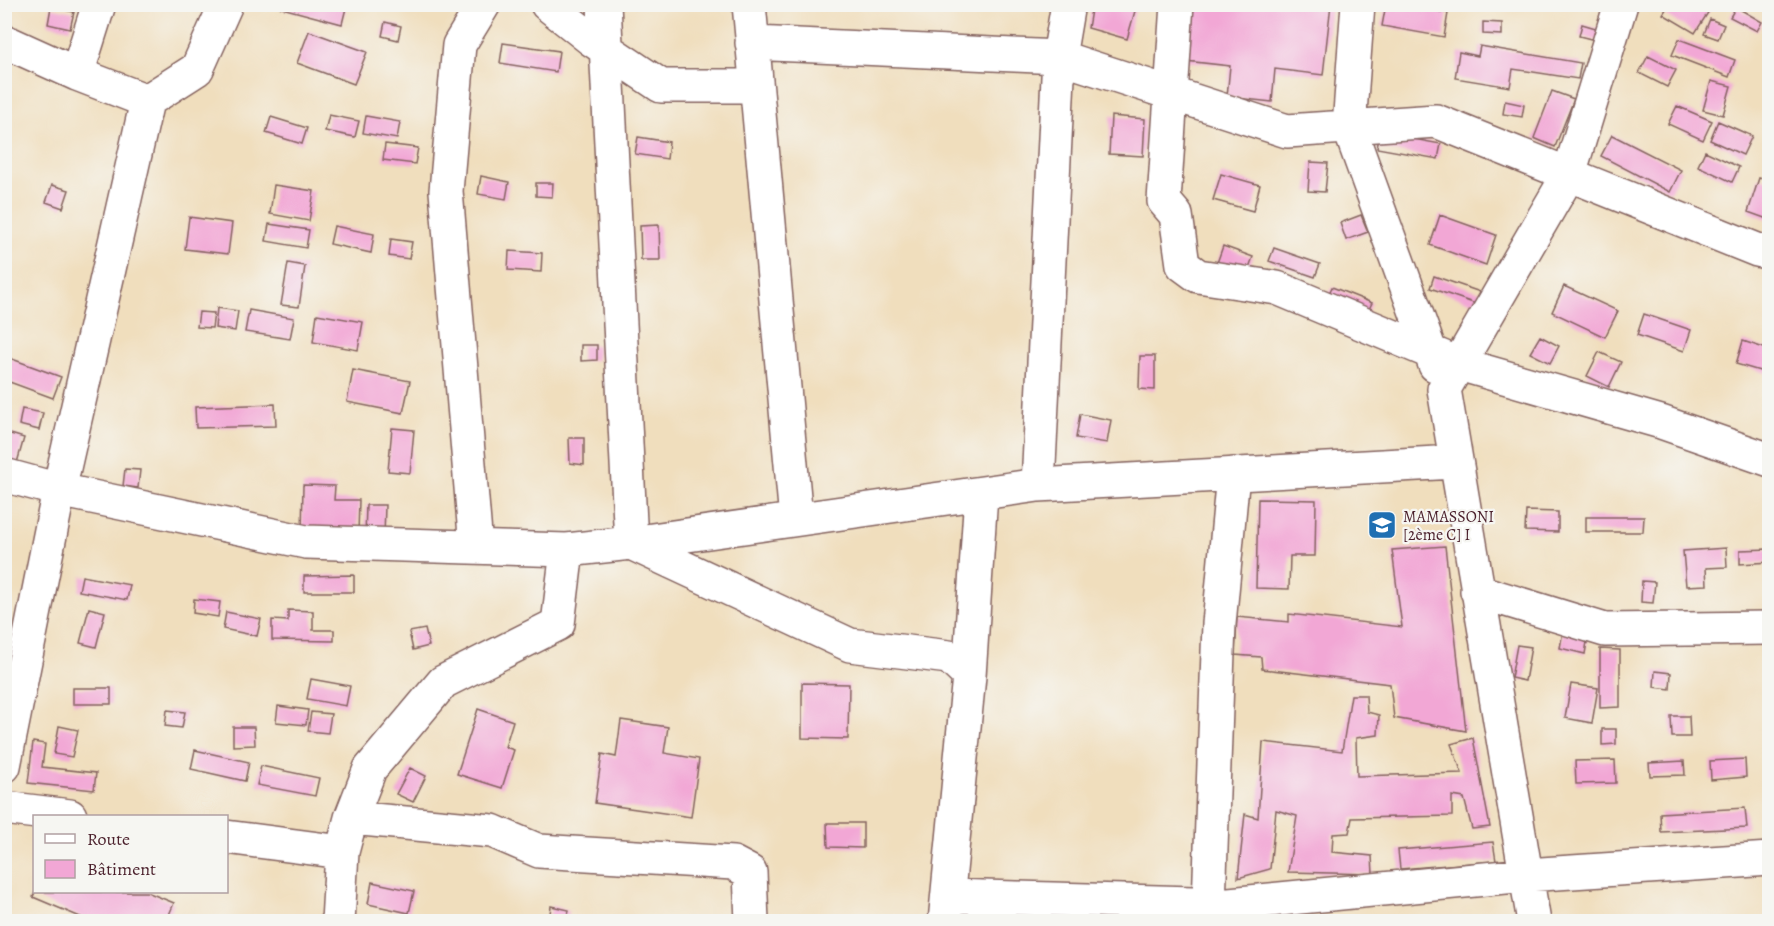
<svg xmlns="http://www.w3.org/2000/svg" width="1774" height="926" viewBox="0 0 1774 926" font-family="Alegreya,serif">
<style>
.building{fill:#f2a7d5}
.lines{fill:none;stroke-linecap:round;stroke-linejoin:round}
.minor-casing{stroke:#84625e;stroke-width:36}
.minor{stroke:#fff;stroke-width:33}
.labels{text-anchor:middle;stroke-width:4.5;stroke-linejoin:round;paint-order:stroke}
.poi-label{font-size:16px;fill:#4a1f2b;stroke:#f6f6f2;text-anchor:start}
</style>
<rect width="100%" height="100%" fill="#f6f6f2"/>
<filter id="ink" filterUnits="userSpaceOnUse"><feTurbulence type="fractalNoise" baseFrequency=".0167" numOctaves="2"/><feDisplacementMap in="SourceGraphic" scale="12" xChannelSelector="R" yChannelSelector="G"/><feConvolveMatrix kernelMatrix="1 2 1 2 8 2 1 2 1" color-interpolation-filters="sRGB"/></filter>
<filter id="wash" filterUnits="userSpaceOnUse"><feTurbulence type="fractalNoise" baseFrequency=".008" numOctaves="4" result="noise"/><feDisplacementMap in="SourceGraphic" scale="24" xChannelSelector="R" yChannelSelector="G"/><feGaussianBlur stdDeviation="1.35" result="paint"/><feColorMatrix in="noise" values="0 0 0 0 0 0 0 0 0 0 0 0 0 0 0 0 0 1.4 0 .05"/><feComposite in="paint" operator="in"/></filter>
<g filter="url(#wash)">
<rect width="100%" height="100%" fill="#f0debd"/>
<g id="blocks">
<path class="building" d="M278,4H347L342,24L278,7Z
M1092,4H1137L1127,39L1088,28Z
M1192,4H1331L1323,75L1275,69L1272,102L1227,97L1230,66L1186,61Z
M1386,4H1396L1448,13L1444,37L1382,26Z
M1669,4H1706L1711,8L1695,33L1663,14Z
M51,7L74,12L70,29L48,24Z
M1736,7L1762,22L1757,31L1730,17Z
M1710,19L1724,25L1718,39L1704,34Z
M385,22L401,26L398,40L382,36Z
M1483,22L1502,23V35L1483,34Z
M1582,24L1606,31L1603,42L1579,36Z
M309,31L367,52L354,84L297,63Z
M1679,39L1735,60L1729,77L1672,55Z
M503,43L559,51L556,72L500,63Z
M1480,46L1581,63L1578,79L1513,69L1510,87L1455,78L1459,52L1478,56Z
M1648,56L1676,70L1667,87L1639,73Z
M1711,81L1731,86L1723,115L1703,110Z
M1552,91L1574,99L1555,147L1534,138Z
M1505,101L1524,105L1522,117L1503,114Z
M1677,106L1712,121L1703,140L1668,124Z
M329,115L359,121L355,137L325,131Z
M366,116L400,122L397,139L363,133Z
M1111,116L1145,119L1143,156L1109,154Z
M271,117L307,128L302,144L266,133Z
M1718,121L1752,136L1743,155L1710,140Z
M1380,133L1441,144L1438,159L1377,148Z
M1612,135L1681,170L1670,192L1601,156Z
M638,137L669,142L667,159L635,154Z
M385,144L418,148L415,164L383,160Z
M1705,151L1739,167L1732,182L1698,166Z
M1310,162L1328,163L1325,192L1308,191Z
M1221,174L1260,185L1253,211L1213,200Z
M481,176L509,182L506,199L478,194Z
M1759,178L1770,181V220L1748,212Z
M536,183H553L552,197L536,196Z
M52,185L69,190L63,208L46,202Z
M274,185L314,191L309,221L270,214Z
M1361,215L1368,232L1346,240L1340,223Z
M1440,215L1496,235L1486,265L1430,245Z
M189,217L232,223L228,254L185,249Z
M269,224L309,230L306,248L266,241Z
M659,225L660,260H641L640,226Z
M334,226L374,234L371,253L330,244Z
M391,239L412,242L409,259L389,256Z
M1223,246L1253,257L1247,273L1217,263Z
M1274,248L1320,264L1315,277L1269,261Z
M509,251L542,253L541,272L508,270Z
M288,263L305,266L299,307L281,305Z
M1434,276L1483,293L1479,305L1430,288Z
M1564,286L1618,311L1605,337L1552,312Z
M1332,287L1372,303L1366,315L1327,298Z
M217,308L238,311L235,331L215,328Z
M249,310L294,318L290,339L245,332Z
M199,312L214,313L212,328L197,327Z
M317,314L363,322L358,350L313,342Z
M1644,314L1691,330L1684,351L1637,335Z
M1540,336L1559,346L1550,363L1530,353Z
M1743,341L1770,350V374L1736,364Z
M581,345H597V360L581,361Z
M1599,352L1621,362L1609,387L1587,376Z
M4,356L61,377L53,398L4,380Z
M1140,356H1155V390L1139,389Z
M353,370L410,381L403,413L347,402Z
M275,404L276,426L196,428L195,407Z
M22,409L43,413L39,430L19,425Z
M1080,414L1111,420L1107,443L1076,438Z
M392,428L414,430L410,473L388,471Z
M4,432L24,438L15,470L4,467Z
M569,438H584V465L570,463Z
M125,469L140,470L138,488L123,486Z
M303,485L335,486L334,500H359L358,534L302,533Z
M1258,499L1316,500L1315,556H1290L1289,589L1256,588Z
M366,505H385L384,537H365Z
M1526,511L1558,512V532L1525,531Z
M1586,517H1644L1643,532H1586Z
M1445,546L1466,731L1394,718L1390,684L1262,669L1261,657L1235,655L1237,617L1289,622V614L1402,627L1392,550Z
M1726,548L1727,567L1706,568L1707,585L1686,586L1683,551Z
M1770,549V562L1740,564V550Z
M354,575V592H304V576Z
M82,576L130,585L127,600L79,591Z
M1642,581L1655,582L1653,603L1641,602Z
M194,599L220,602L218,617L193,613Z
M89,608L105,612L96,647L80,643Z
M288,610L313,611V630H334V641L272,640V620L288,621Z
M226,612L261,619L257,636L223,629Z
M425,629L429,646L413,650L409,632Z
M1563,631L1588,636L1585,654L1560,648Z
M1517,645L1531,647L1525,681L1511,678Z
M1600,649L1620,650V707L1600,708Z
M1655,671L1671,673L1670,689L1654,687Z
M311,679L350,686L346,706L307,699Z
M802,683L849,684L848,739L802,738Z
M1571,684L1598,688L1592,723L1565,718Z
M73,688H111V704H73Z
M1351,695H1366L1367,712L1379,715L1378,735L1356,738L1357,776L1462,773L1451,744L1473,738L1490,827L1472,829L1464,798L1452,796V816L1352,818L1349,833L1333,834L1332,852L1372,856L1373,874L1288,872L1297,816L1276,810L1270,869L1238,878L1245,814L1258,818L1263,742L1342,751Z
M278,706L308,710L306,725L276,722Z
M478,709L513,721L505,747L514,750L502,788L457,774Z
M167,710L185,712L182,728L165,726Z
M311,712L331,714L328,733L308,731Z
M1671,716H1689L1690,737H1672Z
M621,720L668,727L664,753L699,759L691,817L595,803L602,754L616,757Z
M59,726L78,730L72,757L54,754Z
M233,727H254L255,745L233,746Z
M1602,729H1616V744L1602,745Z
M33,742L45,744L42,767L96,773L94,790L28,783Z
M195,750L249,762L245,781L191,769Z
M1745,759L1746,777L1711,780L1710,761Z
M1615,760L1616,783L1576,784L1575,761Z
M1684,761L1685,775L1650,776L1649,763Z
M261,766L319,778L315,796L257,785Z
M410,768L426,776L413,802L396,794Z
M1745,808L1747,828L1661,832L1660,813Z
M827,823H863V848L828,847Z
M1493,842L1496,861L1400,869L1398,850Z
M372,882L414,891L409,913L368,904Z
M35,892H147L174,903L166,922H92L33,897Z
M551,906L569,910L567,922H549Z"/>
</g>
</g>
<g filter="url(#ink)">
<use href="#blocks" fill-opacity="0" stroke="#84625e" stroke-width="1.5"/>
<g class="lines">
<g class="minor-casing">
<path id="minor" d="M547,4L591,39L661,86H756
M604,4L631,543L850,645L949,657L969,676L945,922
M749,4L796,519
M1177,4L1164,201L1176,215L1183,265L1198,276L1277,288L1459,364L1661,422L1770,460
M1358,4L1349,127L1435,365
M4,41L77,74L147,101
M752,43L1059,57L1287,131L1436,121L1757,250L1770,253
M77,74L99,4
M4,475L59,490L306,542L567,550L631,543L1038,485L1455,462
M1038,485L1059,57L1068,4
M476,547L446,191L459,45L484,4
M1477,591L1605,630L1770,628
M969,676L981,494
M4,766L59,490L147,101L197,69L226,4
M4,808L70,816
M351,818L492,831L539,851L733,863L750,872L752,922
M226,837L342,852L351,818L370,769L443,682L558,624L567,550
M949,896L1229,904L1526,875L1770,859
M1209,904L1219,624L1233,474
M338,922L342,852
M1534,922L1444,389L1569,174L1621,4"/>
</g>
<use href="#minor" class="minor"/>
</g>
</g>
<defs>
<g id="school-square" transform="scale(1.5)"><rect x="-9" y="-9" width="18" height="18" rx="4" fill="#1f6fb2" stroke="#f6f6f2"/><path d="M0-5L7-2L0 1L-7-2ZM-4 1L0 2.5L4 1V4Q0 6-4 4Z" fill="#fff"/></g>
</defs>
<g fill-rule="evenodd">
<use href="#school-square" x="1382" y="525"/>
</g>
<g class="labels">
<g class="poi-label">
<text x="1403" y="522">MAMASSONI<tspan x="1403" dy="18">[2ème C] I</tspan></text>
</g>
</g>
<rect width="1774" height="926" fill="none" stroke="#f6f6f2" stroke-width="24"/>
<rect x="33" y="815" width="195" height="78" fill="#f6f6f2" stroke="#b1a0a2" stroke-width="1.5"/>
<rect x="45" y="834" width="30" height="9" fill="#ffffff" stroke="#b1a0a2" stroke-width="1.5"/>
<text x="87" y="845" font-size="18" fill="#4a1f2b">Route</text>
<rect x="45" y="860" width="30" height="18" fill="#f2a7d5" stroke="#b1a0a2" stroke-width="1.5"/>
<text x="87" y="875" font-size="18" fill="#4a1f2b">Bâtiment</text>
</svg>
